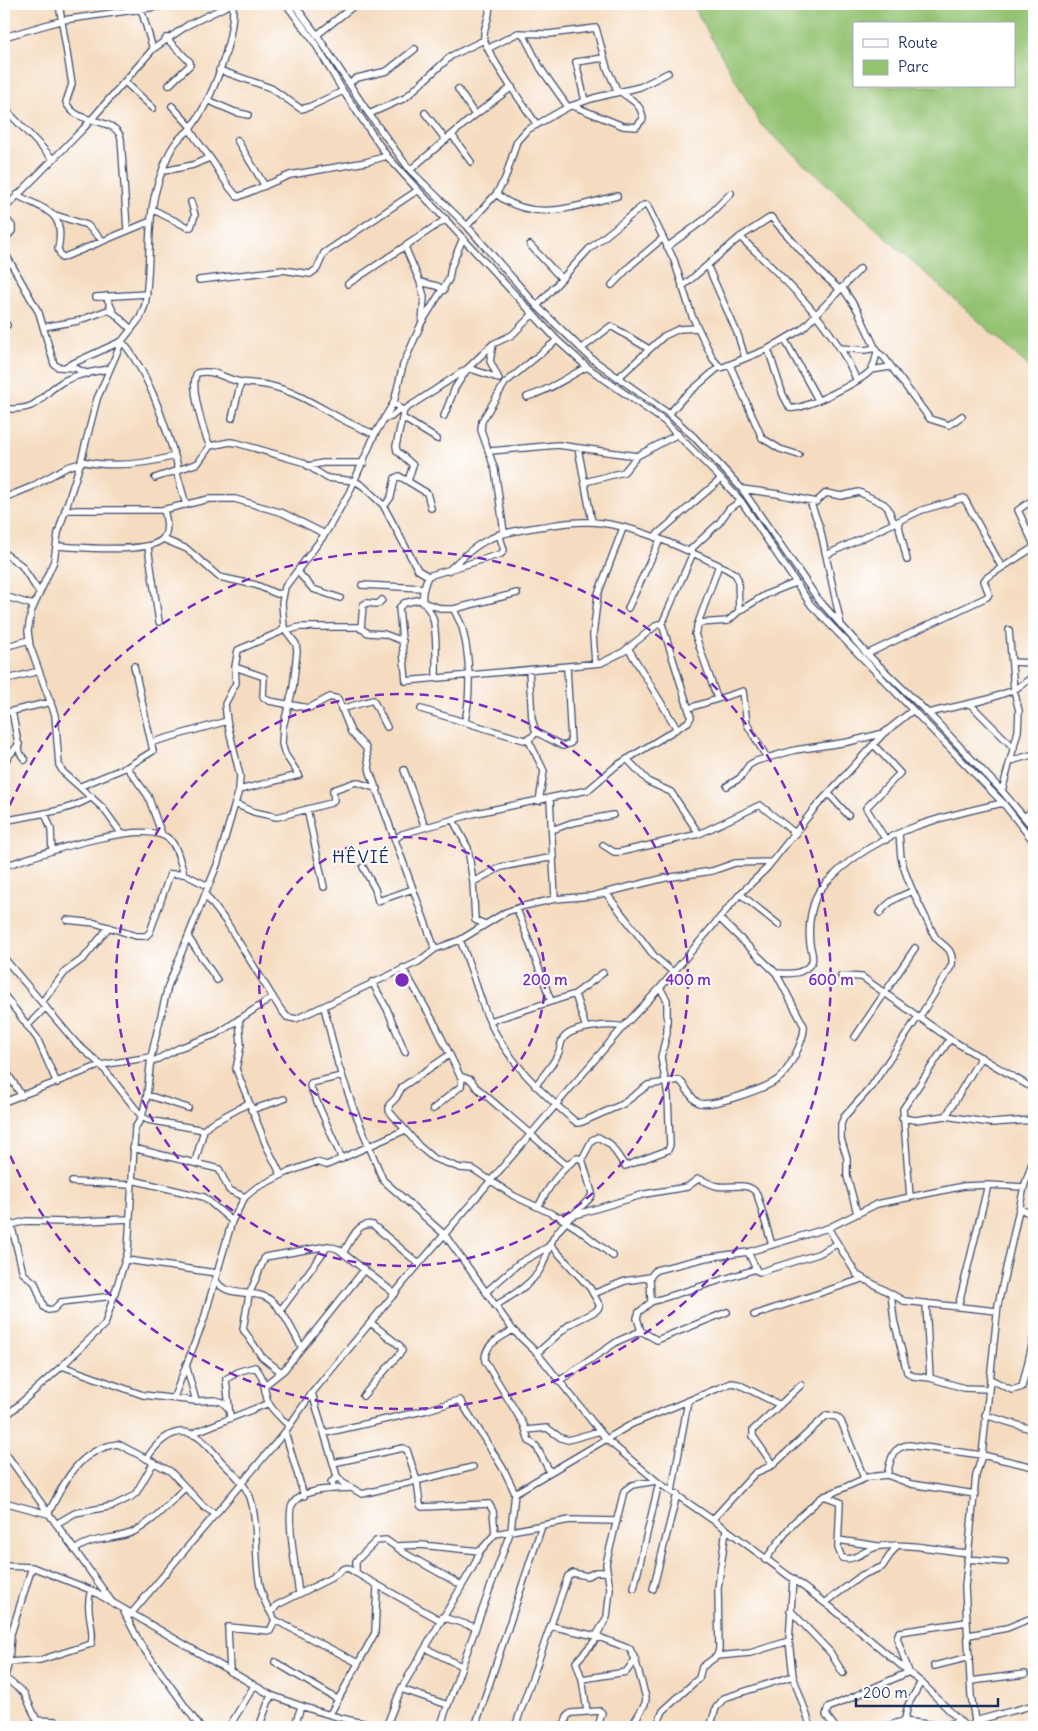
<svg xmlns="http://www.w3.org/2000/svg" width="1038" height="1731" viewBox="0 0 1038 1731" font-family="Delius,sans-serif">
<style>
.green{fill:#93c271;stroke:#577868;fill-rule:evenodd}
.lines{fill:none;stroke-linecap:round;stroke-linejoin:round}
.minor-casing{stroke:#3c496d;stroke-width:8}
.minor{stroke:#fff;stroke-width:5.5}
.ring{fill:none;stroke:#7b2cbf;stroke-width:2.5;stroke-dasharray:9 6}
.labels{text-anchor:middle;stroke-width:4;stroke-linejoin:round;paint-order:stroke}
.quarter-label{font-size:18px;letter-spacing:1px;fill:#1b2f5e;stroke:#fff}
.centre{fill:#7b2cbf;stroke:#fff;stroke-width:2.5}
.ring-label{font-size:15px;text-anchor:middle;font-weight:bold;fill:#7b2cbf;stroke:#fff;stroke-width:4;stroke-linejoin:round;paint-order:stroke}
</style>
<rect width="100%" height="100%" fill="#fff"/>
<filter id="ink" filterUnits="userSpaceOnUse"><feTurbulence type="fractalNoise" baseFrequency=".02" numOctaves="2"/><feDisplacementMap in="SourceGraphic" scale="10" xChannelSelector="R" yChannelSelector="G"/><feConvolveMatrix kernelMatrix="1 2 1 2 8 2 1 2 1" color-interpolation-filters="sRGB"/></filter>
<filter id="wash" filterUnits="userSpaceOnUse"><feTurbulence type="fractalNoise" baseFrequency=".0096" numOctaves="4" result="noise"/><feDisplacementMap in="SourceGraphic" scale="20" xChannelSelector="R" yChannelSelector="G"/><feGaussianBlur stdDeviation="1.12" result="paint"/><feColorMatrix in="noise" values="0 0 0 0 0 0 0 0 0 0 0 0 0 0 0 0 0 1.4 0 .05"/><feComposite in="paint" operator="in"/></filter>
<g filter="url(#wash)">
<rect width="100%" height="100%" fill="#f5dcc0"/>
<path class="green" d="M692,4H1034V371L761,125ZM854,24H1014V86H854Z"/>
</g>
<g filter="url(#ink)">
<g class="lines">
<g class="minor-casing">
<path id="minor" d="M59,4L72,84L66,102C76,127 114,115 121,138L127,229
M286,4L313,40L343,91L387,156L418,190L557,340L587,367L664,421L721,479L741,501L811,605L1003,803L1034,842
M294,4L317,35L369,114L410,170L467,226L537,306L592,359L669,414L694,437L742,489L818,599L867,654L928,713L1002,791L1034,829
M489,4C492,16 483,25 484,38C486,54 526,108 537,125
M141,9L153,49
M523,34L541,69L568,107
M317,35L356,4
M4,37L63,20L177,4
M166,38L190,62V65L169,85
M489,48L518,33L549,34L596,28L607,68L618,92
M219,70L271,88L301,109L309,107L343,91
M125,82L153,108
M349,83L357,78L387,71L415,49
M458,89L475,115
M207,100L235,112L248,115
M585,101L576,62L604,58
M172,106L191,127
M573,106L623,126L636,127L643,119C641,103 632,101 621,92
M9,113L53,159
M425,113L446,140
M369,114L405,98L451,56L484,40
M190,129C197,143 207,152 215,165C222,176 228,188 238,197L290,175L366,162L387,156
M452,135L471,162
M237,140L265,186
M410,170L475,115L512,87
M164,171L193,165L209,158
M496,194C535,224 574,206 617,196
M17,195C46,211 66,211 58,249L62,258L151,221
M4,209L83,129L153,49L188,25L231,4
M152,209L187,227H191L195,215L191,202
M55,215L87,225L103,241
M4,216L12,226V231L4,240
M467,226L496,194L505,179L517,141L527,130L568,107L594,98L640,87L668,73
M740,237C785,279 833,324 857,381
M530,245L561,278
M405,247L420,282L437,286L444,290
M667,247L704,220L731,193
M4,251L39,313L54,364L58,367L75,368L88,374
M708,267L738,335L745,358
M199,280L283,270L310,274L317,269L324,253L418,190
M420,282L424,297L422,322
M348,284L446,219
M612,285L631,265L663,238
M682,287L740,237L771,217L820,272L839,289
M106,296L114,313
M96,297L147,294
M537,306L589,249L644,205H647L674,260L692,316L713,359L721,368L768,349L802,329L860,269
M4,326L7,325
M43,327L78,321L108,310L114,313L131,329
M785,340L818,400
M493,344L490,361L499,379
M840,348L865,350L876,348
M581,349L611,326L649,349
M768,349L783,395L790,408C802,411 864,380 871,370C874,366 876,357 877,352L858,311L842,287
M877,352L884,357L930,419L949,425L962,416
M730,365L762,438L780,449L799,455
M67,366L122,341C151,377 163,420 177,463V473L186,505
M871,370L890,367
M618,378L664,336L679,329L698,328
M527,397C551,390 565,378 587,367
M394,402L400,409L404,410L468,368L493,344L512,335L533,314
M4,409C43,410 34,399 62,382C76,374 93,372 108,369
M404,410L396,446L397,451L413,465L408,481
M669,414L683,398L719,367
M444,416L455,388L468,368L498,378
M232,418L241,382
M384,418L391,417L400,409
M403,418L437,439
M210,446C204,434 189,384 197,373C217,369 223,379 241,382C251,384 261,383 271,386C309,395 338,422 375,434
M578,448L592,522
M490,451L558,445L637,456L678,434
M81,461C112,468 145,464 175,456
M308,466L323,463H364
M155,478L198,463L210,446L230,442L237,443L302,462L327,478L355,481L363,486L383,505L418,570L428,576L501,554L504,550L499,534
M585,482L624,472L637,456
M742,489L778,494L816,502L826,493L841,496L859,492L884,504L888,508L894,523
M4,498L31,487L67,467L81,463
M1034,499L1018,510L1034,545
M810,501L820,528L841,625
M383,505L386,504L391,497L395,478L399,476L427,493L431,508
M65,510H162L209,499H235L283,513L325,534
M898,522L907,560
M504,532L495,470L481,430L482,421L505,383L557,340
M654,537L721,479
M163,539L187,549L219,577L256,585L277,594L283,593
M57,546C77,547 154,555 164,537C169,529 166,518 164,510
M148,547L159,622
M689,551L719,523L729,509L741,501
M4,553L21,565L39,592
M826,555L922,510L964,498L1001,566
M297,571L313,589L340,598
M448,571C481,538 493,534 538,527C554,525 571,521 588,522C633,523 684,549 725,568L735,574L738,579L739,611L728,621L699,623L695,634L717,698
M428,576C414,611 431,600 434,623C437,640 436,659 436,677
M362,585L423,588
M4,596L33,605
M422,602L443,609H454L517,593
M628,608L660,540
M454,609C456,616 462,623 463,631C470,657 471,695 465,721
M739,611L767,594L795,583
M662,624L693,553
M697,626L719,565
M361,629L363,605L366,603L378,604L382,600
M286,631L300,627H359L368,633L384,634L403,641
M4,647L29,640
M628,648L677,729
M867,654L987,597L989,594L984,581L986,578L1034,547
M1012,662L1031,663L1034,665
M595,663L593,635L598,594L623,528
M235,667L264,677L263,697L269,701L309,708L330,697L338,699L351,732L366,748L370,772L435,949
M529,670L532,719L536,732
M4,680L39,671
M970,704L1014,748
M689,708L743,691L747,724L767,758
M341,709L373,700L387,727
M421,709L524,740L532,737L536,732
M12,711L20,753L25,760
M4,713L51,702
M928,713L985,700L1014,690L1034,676
M536,732L563,746L571,743L567,667
M528,739L544,771L539,801
M153,742L227,721
M874,745L900,773L866,808L886,840
M627,759L649,782L671,792L699,834
M1011,761L1034,754
M4,762L19,744
M127,767L148,796L162,835
M404,770L425,827
M81,786L127,767L153,751L134,666
M727,786L740,778L749,765L756,761L795,750L848,742L884,733
M239,790L299,775L285,754L282,744L283,727L293,688L297,651L296,644L284,628
M1002,791L1018,731L1019,711L1014,690L1009,630
M829,794L848,815
M550,798L555,899
M235,804L254,812L277,817L331,803L334,800L333,790L356,782L378,789
M4,805L7,820
M307,809L324,887
M45,813L51,829L52,851
M1025,816L1034,811
M453,820L468,848L473,882L475,920L485,924
M4,821C34,814 66,813 92,797
M552,830L571,823L613,815
M121,833L103,808L63,772L59,765L55,715L30,646L28,631L31,612L54,561L58,533L81,461L97,399L122,341L140,318L145,305C152,263 145,221 159,180C164,166 169,149 179,139C182,135 187,133 190,129C213,99 234,41 233,4
M899,834C900,842 900,850 901,857C907,884 922,909 933,933C939,947 954,944 952,965L919,1018
M395,839L402,834L476,813L588,790L616,766L688,722L691,717L662,624H658L623,652L601,663L406,681L399,608L404,603L422,599
M603,845L614,852H620L699,834L760,805L796,834
M4,866C36,856 144,817 169,839C178,847 180,863 184,874
M363,867L375,889L378,901L413,889
M473,882L501,867L554,857
M606,893L655,957L674,973
M205,894L227,923L279,1007L287,1017L296,1019L418,962L435,949L460,940L506,912L524,906L555,899L592,896L665,878L712,871L735,863L771,862
M740,894L779,925
M517,909L551,1001
M880,913C888,901 900,896 913,891
M67,920L95,923L136,936H146L150,932L170,874H184L208,886
M188,937L217,980
M460,940C469,962 476,985 484,1008C500,1054 540,1092 577,1123L582,1122L623,1104L648,1085L679,1080C686,1085 691,1100 699,1103C713,1107 764,1089 777,1080C788,1073 805,1039 804,1026L776,973L720,919
M4,958L76,1043L101,1065L142,1117L148,1120L204,1130
M403,968L436,1026L460,1076L471,1080L476,1087L565,1164H568
M776,973C791,974 803,975 812,962C814,956 811,950 810,944C808,927 810,911 817,895C820,888 828,881 834,875C879,831 943,816 1003,803
M841,976L862,977L950,1039L1034,1089
M372,982L387,1009L405,1052
M575,994L586,1028
M4,995L37,1038L57,1083
M42,1002L66,971L84,958L109,927
M324,1007L338,1064L354,1110L383,1180L445,1235L513,1330L537,1353L607,1440L659,1483L726,1529L833,1609L922,1683L966,1727
M239,1019L241,1045L236,1069L266,1145L281,1175
M490,1021L575,994L603,973
M27,1026L46,1007
M855,1037L915,948
M449,1055L402,1087L396,1098L389,1105V1111L419,1146L433,1158L460,1168L473,1169L514,1196L559,1217L578,1229L613,1256
M152,1062L179,1048L217,1034L273,997
M4,1068L22,1096
M535,1086C543,1076 553,1065 558,1054C561,1049 560,1043 563,1039C571,1026 611,1024 623,1027
M147,1095L188,1108
M4,1102L101,1065L151,1057
M433,1109L461,1086L462,1077
M251,1110L284,1099
M946,1116L981,1057
M902,1118L915,1120L946,1116L991,1123L1034,1120
M133,1148L219,1169L229,1190L245,1197
M342,1159L310,1086L311,1083L342,1076
M195,1162L204,1130L210,1124L249,1103
M132,1180L204,1197L232,1221
M72,1182L131,1185
M910,1197L903,1109L950,1039
M538,1207C548,1188 559,1171 577,1158L582,1159
M1021,1209L1034,1216
M857,1213L847,1176V1158L841,1139V1124L844,1117L871,1087L918,1017
M559,1217L575,1215L645,1194L687,1187L698,1179C705,1180 710,1185 717,1186C730,1189 748,1180 757,1194L772,1245
M11,1224L23,1273L35,1283L44,1307L48,1310L54,1309L61,1302L113,1296
M4,1227L26,1221L64,1222L129,1219
M828,1228L857,1275L904,1301L997,1311
M748,1252L757,1271L760,1272L818,1254L837,1244
M343,1253C351,1241 357,1221 373,1225L419,1264
M127,1260L216,1273
M216,1280C223,1296 249,1291 263,1296C281,1302 292,1331 301,1346
M486,1292L518,1264L548,1247
M593,1294L625,1281L650,1277
M891,1294L894,1320L907,1372L913,1376L930,1378L964,1388L989,1389
M651,1302L650,1277L656,1270L705,1258L748,1252L828,1228L877,1204L964,1186L988,1185L1024,1187
M926,1303L930,1378
M495,1306C511,1296 534,1283 542,1266C547,1255 549,1244 556,1234C565,1221 580,1209 591,1197L592,1193L582,1159L592,1140L598,1137L610,1144L625,1166L668,1150L670,1145L668,1096L661,1057L667,1033V1000L660,988
M958,1307L988,1185
M280,1311L328,1246L338,1249L395,1294
M727,1312L657,1340L641,1331L637,1318L639,1312L651,1302L756,1269
M754,1315L862,1279
M513,1330C500,1338 484,1344 485,1361L524,1425L529,1441L536,1446L550,1472
M537,1353L570,1324L596,1311L600,1306L590,1288L550,1244
M186,1365L196,1401
M62,1366L143,1395L196,1401L215,1400L222,1402L229,1409
M281,1372L262,1357L243,1329L249,1295L265,1257L328,1246
M990,1379L1012,1390L1022,1387L1034,1337
M559,1381L618,1341L641,1331
M265,1385L284,1370L364,1270
M312,1393L337,1476L343,1483L362,1494L473,1467
M363,1396L402,1351L400,1346L371,1323
M174,1397L204,1319L232,1221L245,1197L256,1188L286,1173L316,1162L327,1165L405,1130
M985,1415L1034,1430
M230,1417L226,1379L240,1371L255,1367C266,1377 263,1392 269,1404C274,1412 281,1418 288,1425
M4,1418L62,1366L105,1324L128,1251L135,1128L142,1117L147,1095L151,1057L168,986L217,865L239,790L240,776L227,721L225,704L236,683L235,667L238,650L280,632L284,628L282,603L285,587L325,534L349,493L375,434L394,402L403,365L422,322L449,279L451,267L463,238
M526,1430L547,1428L561,1438L568,1440L600,1431
M285,1432L304,1496
M325,1433L427,1410L460,1400L504,1470L515,1493L511,1530L440,1727
M191,1434L269,1403
M4,1451L112,1602
M147,1458C157,1443 173,1425 194,1435C204,1439 214,1453 221,1461C232,1472 244,1482 250,1497C262,1534 249,1580 271,1613
M333,1463L403,1448L407,1450L417,1481L420,1505L422,1507L489,1504L493,1511L495,1534
M773,1465L753,1436V1430L801,1385
M887,1475C891,1460 891,1447 909,1445L982,1455L1034,1467
M334,1489L331,1482L338,1477
M672,1491L688,1401
M515,1493L632,1424L731,1383L738,1384L780,1405
M824,1496L840,1502L838,1548L842,1558C856,1562 867,1547 881,1546C909,1543 939,1550 967,1553
M4,1502L48,1514C64,1482 79,1449 118,1444L170,1471L204,1507L216,1514
M713,1519L755,1473L773,1465L827,1415L837,1417L841,1421L864,1478
M56,1524L75,1513L113,1506L131,1497L136,1493L154,1462
M838,1540L878,1546
M395,1546L421,1545L480,1551
M75,1550C91,1537 112,1540 131,1533C152,1524 168,1503 185,1488
M967,1559L1005,1562
M765,1560L793,1523L821,1498L868,1477L887,1475L911,1484L975,1494
M4,1566L32,1567L91,1590L271,1695C307,1709 346,1721 385,1727
M356,1573L348,1568L343,1569L331,1578L277,1605L271,1613L275,1620L358,1663
M793,1579L789,1641L793,1676L811,1727
M634,1588L659,1483
M653,1589L677,1494
M299,1594C297,1578 286,1515 292,1505C301,1488 333,1489 350,1488
M825,1603L862,1575L882,1567L897,1545
M790,1610L830,1652L843,1673
M124,1612L141,1645L200,1727
M130,1615L285,1432L312,1393L419,1264L623,1027L660,988L740,894L767,868L814,809L884,733L913,710
M442,1617L475,1627
M440,1620L356,1573V1561L376,1541L386,1540L406,1554L461,1585
M551,1626L596,1636L630,1649L635,1659L646,1698L645,1704L631,1727
M969,1635L1007,1628L1034,1617
M596,1636L607,1617L610,1589L606,1564L624,1491L632,1485L656,1481
M425,1648L461,1666
M717,1656L750,1653L789,1641
M9,1662L40,1660L91,1644C96,1630 84,1612 91,1590
M275,1662L337,1699
M934,1666L970,1657
M230,1672L228,1627L270,1631L275,1620
M4,1677L24,1693L40,1727
M582,1679L626,1672L635,1660
M4,1680L9,1662L11,1634L32,1567
M971,1681L1025,1674
M401,1689L448,1705
M587,1711L582,1679L576,1662L599,1636
M330,1714L375,1633L377,1586
M36,1720L56,1721L65,1727
M975,1721L1034,1705
M229,1727L254,1686
M259,1727L271,1695
M294,1727L301,1707
M386,1727L401,1689L473,1567L480,1551L495,1534L570,1520L617,1521
M475,1727L542,1526
M515,1727L568,1576L573,1573L587,1576L596,1572H606
M564,1727L567,1716L571,1713L600,1711L602,1713L598,1727
M656,1727L663,1711L699,1678L702,1667L717,1656L719,1649L718,1588L726,1529
M710,1727L716,1708L724,1698L793,1676
M835,1727L826,1715L828,1708L909,1672L897,1638L899,1632L967,1622
M883,1727L903,1721L944,1726L959,1721
M903,1727L908,1705L921,1682
M971,1727L975,1721L971,1696L965,1587L976,1475L982,1455L998,1305L1024,1187L1034,1157"/>
</g>
<use href="#minor" class="minor"/>
</g>
</g>
<g class="ring">
<circle cx="402" cy="980" r="143"/>
<circle cx="402" cy="980" r="286"/>
<path d="M4 819A429 429 0 1 1 4 1141"/>
</g>
<g class="labels">
<g class="quarter-label">
<text x="361" y="863">HÊVIÉ</text>
</g>
</g>
<circle cx="402" cy="980" r="8" class="centre"/>
<g class="ring-label">
<text x="545" y="985">200 m</text>
<text x="688" y="985">400 m</text>
<text x="831" y="985">600 m</text>
</g>
<rect width="1038" height="1731" fill="none" stroke="#fff" stroke-width="20"/>
<rect x="853" y="22" width="162" height="65" fill="#ffffff" stroke="#a4acbf"/>
<rect x="863" y="39" width="25" height="8" fill="#ffffff" stroke="#a4acbf"/>
<text x="898" y="48" font-size="15" fill="#1b2f5e">Route</text>
<rect x="863" y="60" width="25" height="15" fill="#93c271" stroke="#a4acbf"/>
<text x="898" y="72" font-size="15" fill="#1b2f5e">Parc</text>
<path d="M856 1698v8h142v-8" fill="none" stroke="#1b2f5e" stroke-width="2.5"/>
<text x="863" y="1698" font-size="15" fill="#1b2f5e" stroke="#ffffff" stroke-width="4" paint-order="stroke">200 m</text>
</svg>
